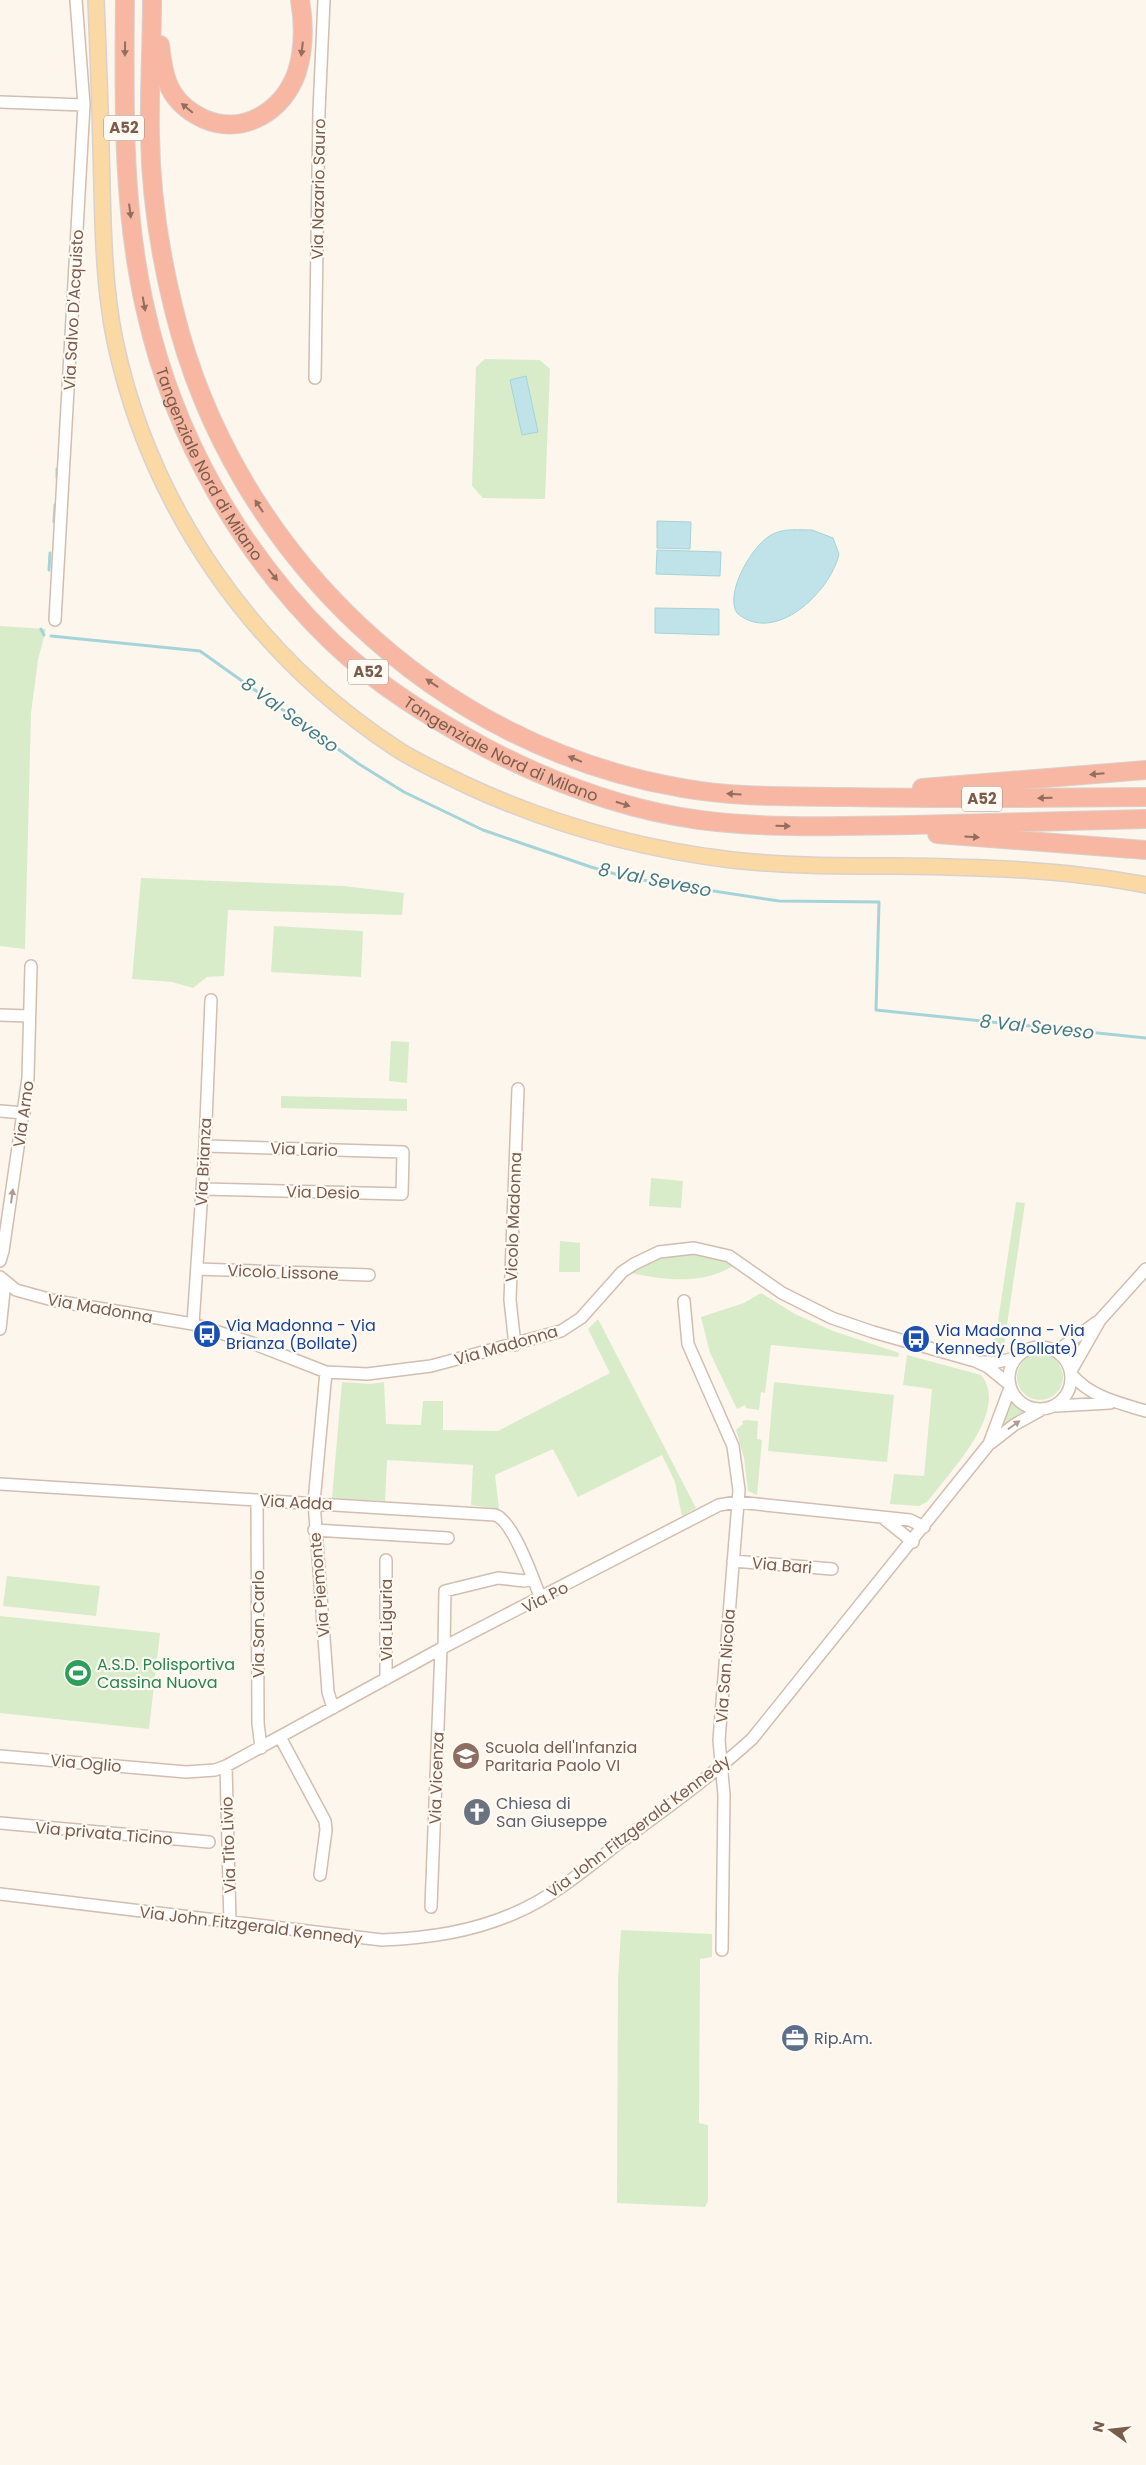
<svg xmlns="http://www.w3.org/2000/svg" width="1146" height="2465" viewBox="0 0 1146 2465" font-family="Poppins,sans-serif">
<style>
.green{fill:#d8ecc9}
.water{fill:#bfe3e8;stroke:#a5d3da}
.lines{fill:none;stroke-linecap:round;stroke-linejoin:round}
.stream{stroke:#a5d3da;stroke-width:3}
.minor-casing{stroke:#d1beb0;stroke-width:14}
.major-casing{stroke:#dad1cd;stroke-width:18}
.highway-casing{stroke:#dad1cd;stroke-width:20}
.minor{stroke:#fff;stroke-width:11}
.major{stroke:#fbd9a5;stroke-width:15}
.highway{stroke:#f7b7a3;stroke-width:18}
.oneway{fill:#936e5e}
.oneway2{fill:#af9d94}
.labels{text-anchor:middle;stroke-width:4.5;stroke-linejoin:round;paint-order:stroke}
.shield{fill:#fffaf3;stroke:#a28b7f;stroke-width:1}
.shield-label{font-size:15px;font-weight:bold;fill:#7a5c4d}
.street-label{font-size:16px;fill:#7a5c4d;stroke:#fffaf3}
.transit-label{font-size:16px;fill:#164399;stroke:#fffaf3;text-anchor:start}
.leisure-label{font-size:16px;fill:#27864d;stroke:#fffaf3;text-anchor:start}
.education-label{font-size:16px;fill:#785e54;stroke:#fffaf3;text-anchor:start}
.worship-label{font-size:16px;fill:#5b616d;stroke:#fffaf3;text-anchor:start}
.service-label{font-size:16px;fill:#4e5e75;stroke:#fffaf3;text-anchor:start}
.water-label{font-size:18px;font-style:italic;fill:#437c86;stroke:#fffaf3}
</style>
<rect width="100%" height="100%" fill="#fdf6ec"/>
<path class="green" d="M485,359L540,360L550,369L545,499L483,498L472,486L476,367Z
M0,626L46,629L38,660L31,713L25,949L0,946Z
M141,878L343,886L404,893L402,915L228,910L224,976L207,977L193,988L172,982L132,979Z
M274,926L363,931L361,977L271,972Z
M391,1041L409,1042L407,1083L389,1081Z
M281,1096L407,1099V1111L281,1108Z
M651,1178L683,1181L681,1208L649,1206Z
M1016,1202L1025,1203L1003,1352L993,1354Z
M560,1241L580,1243V1272H559Z
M694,1253L722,1260L733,1266C702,1285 665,1280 631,1273C651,1258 670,1256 694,1253Z
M761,1293L795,1314L833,1331L899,1353L898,1357L771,1345L765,1393L761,1392L759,1410L746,1408L745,1405L737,1409L710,1353L701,1317L744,1303Z
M598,1319L696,1508L682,1516L675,1482L662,1455L578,1497L553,1449L495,1475L499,1509L471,1505L473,1465L387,1460L385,1501L332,1498L342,1382L370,1384L384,1382L386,1424L421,1425L423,1401H443V1430L498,1431L610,1373L588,1329Z
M1017 1377a23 23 0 1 1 46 0a23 23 0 1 1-46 0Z
M907,1355L981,1375C1011,1411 948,1474 927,1502L919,1506L890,1504L894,1474L924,1476L932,1389L903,1385Z
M774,1382L894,1395L887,1462L768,1451Z
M1011,1400L1024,1408L1025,1415L1000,1430Z
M746,1420L758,1421L757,1439L762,1440L757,1495L748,1491L744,1458L736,1430L743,1424L742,1421Z
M7,1576L100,1586L96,1616L3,1606Z
M0,1616L160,1633L149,1729L0,1713Z
M621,1930L712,1934V1957L700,1959L699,2123L708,2125V2201L705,2207L617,2203L618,1979Z"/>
<path class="water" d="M526,376L538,432L522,435L510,380Z
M657,521L691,522L690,549L657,548Z
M812,530L833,538L839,554C831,591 775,646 737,613C724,593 753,543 773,534C785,528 800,530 812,530Z
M657,550L721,552L720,576L656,574Z
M655,608L719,609V635L655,633Z"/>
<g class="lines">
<path class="stream" d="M57,478V469
M54,522L55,505
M49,570L50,553
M41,629L44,635
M51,636L200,651L359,764L404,792L483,830L591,867L629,878L779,901L879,902L876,1010L1146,1038"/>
<g class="minor-casing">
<path id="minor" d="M0,102L84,105
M315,378L319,111L324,0
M55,620L84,105L76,0
M0,1015L28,1016
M0,1111L24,1113
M202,1189L402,1194L403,1152L205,1146
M0,1261L3,1251L28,1078L31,966
M197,1269L369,1275
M0,1277L16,1290L56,1301L193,1324L252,1343L326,1372L367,1374L431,1366L561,1331L581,1318L622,1272L634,1264L659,1252L694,1248L729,1256L782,1293L832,1318L873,1332L975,1361L988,1367L1010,1385
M684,1301L688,1344L733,1446L739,1490L719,1740L724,1795L722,1950
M193,1324L205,1146L211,1000
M0,1329L5,1282
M515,1345L510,1300L518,1089
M1009 1378a31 31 0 1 1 62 0a31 31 0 1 1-62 0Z
M1057,1351L1097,1322
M982,1362H997L1016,1358
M1071,1371L1100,1320L1146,1269
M326,1372L314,1502L328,1692L333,1708
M1072,1375C1091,1397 1119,1403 1146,1411
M1056,1406L1110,1403
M991,1443L1014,1425L1041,1410
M0,1484L495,1515C513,1520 534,1581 541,1599
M257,1500L258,1723L261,1748
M882,1517L913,1542
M314,1530L448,1538
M733,1561L832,1569
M444,1647L445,1591L498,1578L525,1581L533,1578
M386,1679V1560
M280,1737L325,1821L326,1830L320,1875
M0,1756L186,1772L215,1770L226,1766L444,1647L719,1505L737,1502L910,1520L924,1527
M226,1766L230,1923
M0,1823L209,1842
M0,1894L382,1940C428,1938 472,1932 515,1913C555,1896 589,1866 623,1840C667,1808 711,1776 752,1739L989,1444L1010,1388
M431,1907L441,1649"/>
</g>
<g class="major-casing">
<path id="major" d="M96,0C98,49 100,98 101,147C103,211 102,278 115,341C150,507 253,654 394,747C416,762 442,773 466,785C550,824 640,849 732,860C786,866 840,866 895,866C979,867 1063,869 1146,885"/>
</g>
<g class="highway-casing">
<g id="highway">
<path id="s1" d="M125,0C124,104 122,209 146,312C174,436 240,553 332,642C377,685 431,718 486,748C553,783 625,810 700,820C770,829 841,826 911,825C989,823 1068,821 1146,819"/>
<path d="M152,0C152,46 149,91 150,137C151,195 160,254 174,310C233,552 435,746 682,788C738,798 794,796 849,797C948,799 1047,798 1146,797"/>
<path d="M160,45C162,61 164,78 172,92C180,105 191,113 204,119C244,136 283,111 297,72C304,49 304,23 300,0"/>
<path d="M922,788L1146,770"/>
<path d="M937,834L1146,850"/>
</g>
</g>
<use href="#minor" class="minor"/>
<use href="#major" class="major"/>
<use href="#highway" class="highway"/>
</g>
<defs><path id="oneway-solid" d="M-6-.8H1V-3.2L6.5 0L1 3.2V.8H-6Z" transform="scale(1.25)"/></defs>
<g class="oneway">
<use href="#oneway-solid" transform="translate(125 49) rotate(91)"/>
<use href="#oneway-solid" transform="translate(302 49) rotate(97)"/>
<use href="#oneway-solid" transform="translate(187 108) rotate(-141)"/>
<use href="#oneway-solid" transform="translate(130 211) rotate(83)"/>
<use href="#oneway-solid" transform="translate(144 304) rotate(80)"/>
<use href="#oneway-solid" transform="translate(259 506) rotate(-123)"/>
<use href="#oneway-solid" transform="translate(273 575) rotate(51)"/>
<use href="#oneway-solid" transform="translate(432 683) rotate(-146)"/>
<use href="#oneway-solid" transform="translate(575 759) rotate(-158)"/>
<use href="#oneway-solid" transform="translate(1097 774) rotate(175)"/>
<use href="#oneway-solid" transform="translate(734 794) rotate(-176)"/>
<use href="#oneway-solid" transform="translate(1045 798) rotate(179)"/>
<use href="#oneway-solid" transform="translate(623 804) rotate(17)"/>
<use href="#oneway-solid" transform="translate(783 826) rotate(2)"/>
<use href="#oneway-solid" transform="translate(972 837) rotate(4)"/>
</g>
<g class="oneway2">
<use href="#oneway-solid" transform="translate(12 1196) rotate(-82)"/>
<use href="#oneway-solid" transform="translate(1014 1425) rotate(-35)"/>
</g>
<defs>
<g id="bus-disc" transform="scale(1.4375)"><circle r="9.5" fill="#1a4fb4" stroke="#fffaf3"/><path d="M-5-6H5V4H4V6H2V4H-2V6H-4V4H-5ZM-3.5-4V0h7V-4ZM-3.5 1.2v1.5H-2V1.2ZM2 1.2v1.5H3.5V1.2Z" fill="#fff"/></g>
<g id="stadium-disc" transform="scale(1.4375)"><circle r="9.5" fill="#2e9e5b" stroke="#fffaf3"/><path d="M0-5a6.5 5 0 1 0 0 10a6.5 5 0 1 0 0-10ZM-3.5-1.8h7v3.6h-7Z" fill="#fff"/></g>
<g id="school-disc" transform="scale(1.4375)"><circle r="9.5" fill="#8d6e63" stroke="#fffaf3"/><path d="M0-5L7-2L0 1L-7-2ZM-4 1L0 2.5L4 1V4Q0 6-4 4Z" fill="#fff"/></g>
<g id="church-disc" transform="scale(1.4375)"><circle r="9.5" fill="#6b7280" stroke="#fffaf3"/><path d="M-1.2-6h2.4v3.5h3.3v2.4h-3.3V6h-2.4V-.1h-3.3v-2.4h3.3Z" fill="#fff"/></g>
<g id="office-disc" transform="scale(1.4375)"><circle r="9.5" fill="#5c6f8a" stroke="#fffaf3"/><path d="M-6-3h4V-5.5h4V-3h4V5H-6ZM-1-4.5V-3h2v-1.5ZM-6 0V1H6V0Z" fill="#fff"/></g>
</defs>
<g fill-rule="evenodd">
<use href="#bus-disc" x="207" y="1334"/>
<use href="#bus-disc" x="916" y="1339"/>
<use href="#stadium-disc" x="78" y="1673"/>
<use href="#school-disc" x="466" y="1756"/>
<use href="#church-disc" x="477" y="1812"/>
<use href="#office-disc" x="795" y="2038"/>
</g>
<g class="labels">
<g class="shield">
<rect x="104" y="115.5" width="40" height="25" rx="4"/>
<rect x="348" y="659.5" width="40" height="25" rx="4"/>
<rect x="962" y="786.5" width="40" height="25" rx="4"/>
</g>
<g class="shield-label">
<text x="124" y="133">A52</text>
<text x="368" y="677">A52</text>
<text x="982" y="804">A52</text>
</g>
<g class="street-label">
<text transform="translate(318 189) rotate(-89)" y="6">Via Nazario Sauro</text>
<text transform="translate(73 310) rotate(-87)" y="6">Via Salvo D'Acquisto</text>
<text dy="6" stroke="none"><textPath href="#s1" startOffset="479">Tangenziale Nord di Milano</textPath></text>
<text dy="6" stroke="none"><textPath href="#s1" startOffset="899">Tangenziale Nord di Milano</textPath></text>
<text transform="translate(23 1114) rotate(-82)" y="6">Via Arno</text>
<text transform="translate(304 1149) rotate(2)" y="6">Via Lario</text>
<text transform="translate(203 1162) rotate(-87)" y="6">Via Brianza</text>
<text transform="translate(323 1192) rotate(1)" y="6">Via Desio</text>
<text transform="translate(513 1217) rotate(-88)" y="6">Vicolo Madonna</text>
<text transform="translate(283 1272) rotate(2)" y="6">Vicolo Lissone</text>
<text transform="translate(100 1308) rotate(10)" y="6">Via Madonna</text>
<text transform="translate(506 1345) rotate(-16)" y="6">Via Madonna</text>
<text transform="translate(296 1502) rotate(3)" y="6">Via Adda</text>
<text transform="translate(782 1565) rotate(5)" y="6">Via Bari</text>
<text transform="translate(319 1585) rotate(-95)" y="6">Via Piemonte</text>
<text transform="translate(545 1597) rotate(-27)" y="6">Via Po</text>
<text transform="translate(386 1620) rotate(-90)" y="6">Via Liguria</text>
<text transform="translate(258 1624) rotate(-90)" y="6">Via San Carlo</text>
<text transform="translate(725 1666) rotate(-86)" y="6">Via San Nicola</text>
<text transform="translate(86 1763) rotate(5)" y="6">Via Oglio</text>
<text transform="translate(436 1778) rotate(-88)" y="6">Via Vicenza</text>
<text transform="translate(638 1826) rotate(-37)" y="6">Via John Fitzgerald Kennedy</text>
<text transform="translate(104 1833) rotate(5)" y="6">Via privata Ticino</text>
<text transform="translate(228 1845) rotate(-92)" y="6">Via Tito Livio</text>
<text transform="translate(251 1925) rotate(7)" y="6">Via John Fitzgerald Kennedy</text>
</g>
<g class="transit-label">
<text x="226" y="1331">Via Madonna - Via<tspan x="226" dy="18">Brianza (Bollate)</tspan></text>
<text x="935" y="1336">Via Madonna - Via<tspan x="935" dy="18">Kennedy (Bollate)</tspan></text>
</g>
<g class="leisure-label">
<text x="97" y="1670">A.S.D. Polisportiva<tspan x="97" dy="18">Cassina Nuova</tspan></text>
</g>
<g class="education-label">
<text x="485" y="1753">Scuola dell'Infanzia<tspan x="485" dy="18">Paritaria Paolo VI</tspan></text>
</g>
<g class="worship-label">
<text x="496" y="1809">Chiesa di<tspan x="496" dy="18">San Giuseppe</tspan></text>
</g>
<g class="service-label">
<text x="814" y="2044">Rip.Am.</text>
</g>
<g class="water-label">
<text transform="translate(290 715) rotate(36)" y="6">8 Val Seveso</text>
<text transform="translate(655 880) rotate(11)" y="6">8 Val Seveso</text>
<text transform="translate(1037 1027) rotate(6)" y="6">8 Val Seveso</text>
</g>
</g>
<g transform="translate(1111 2430) rotate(285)" stroke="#fffaf3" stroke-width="4" paint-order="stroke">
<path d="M0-4L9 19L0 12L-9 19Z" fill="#7a5c4d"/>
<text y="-8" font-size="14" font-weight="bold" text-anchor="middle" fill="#7a5c4d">N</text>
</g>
</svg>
